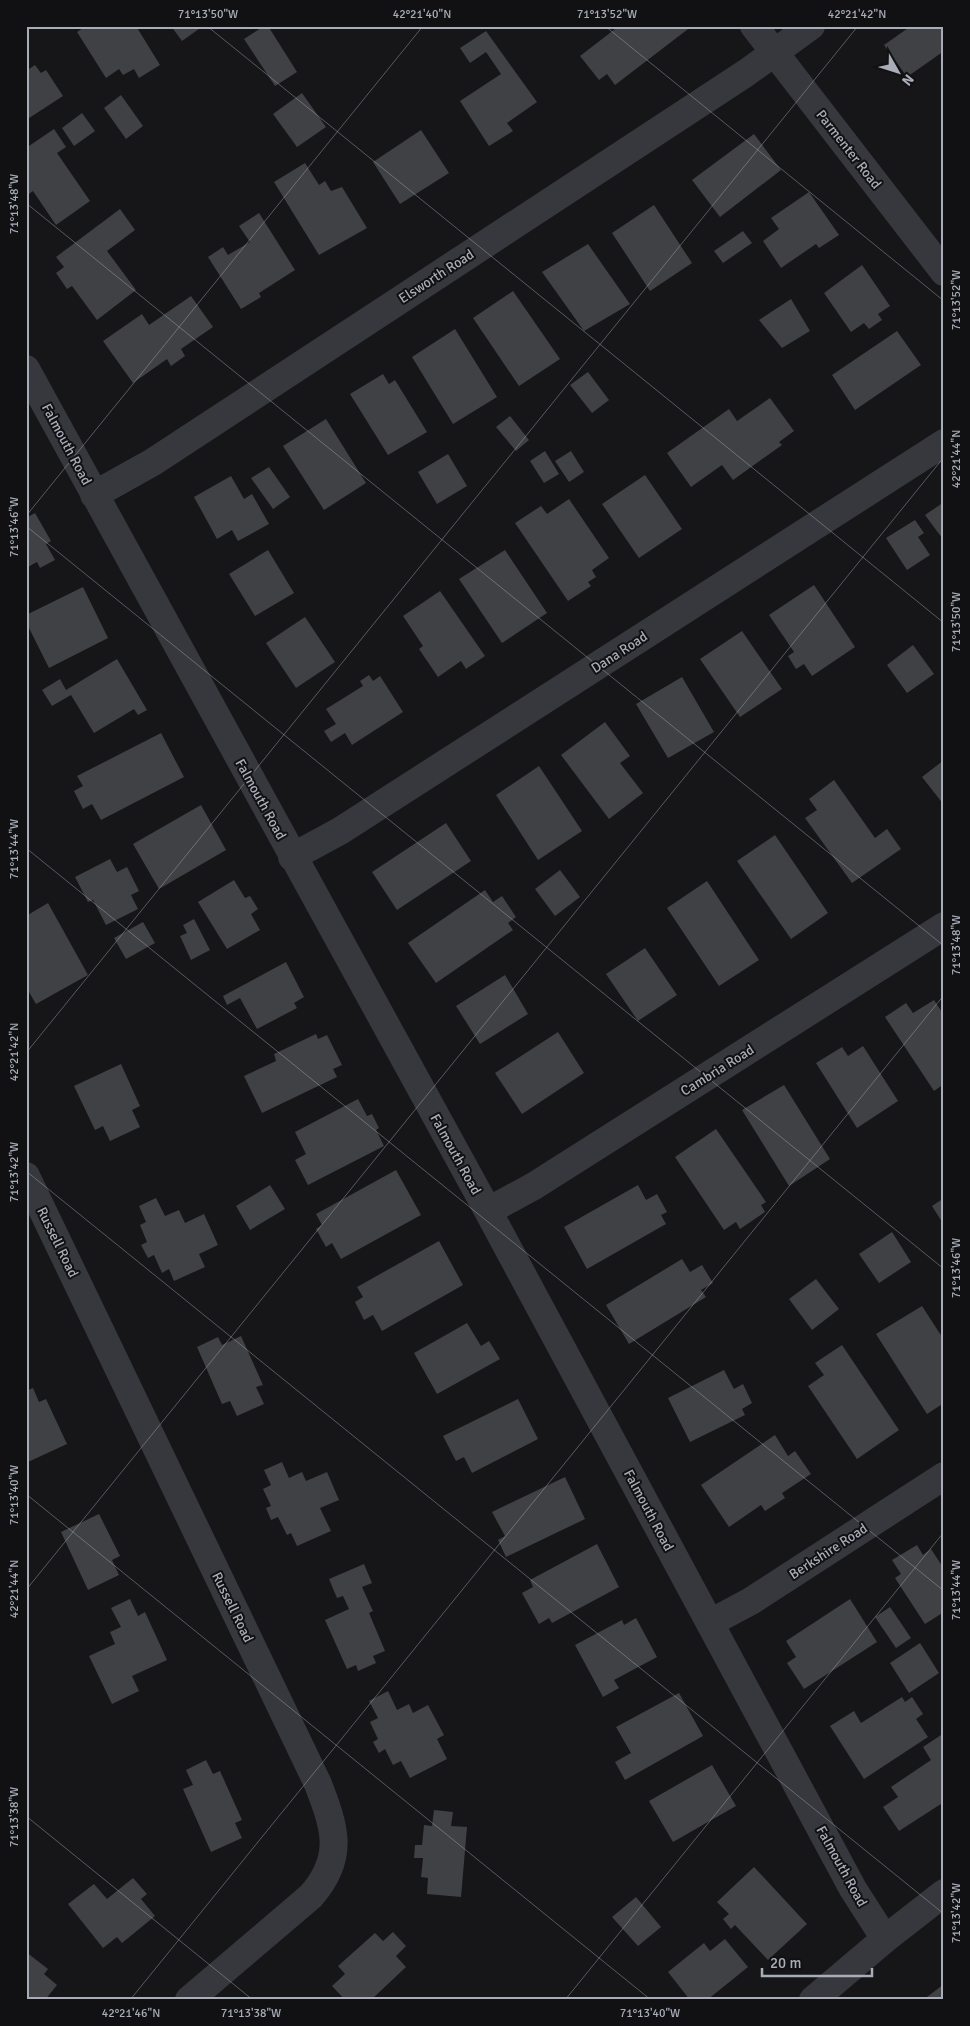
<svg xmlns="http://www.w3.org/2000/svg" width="970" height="2026" viewBox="0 0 970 2026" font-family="Signika,sans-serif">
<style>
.building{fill:#404145}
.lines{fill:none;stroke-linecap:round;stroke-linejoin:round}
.street{stroke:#37383d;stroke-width:28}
.ticks{fill:none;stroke:#a8adb8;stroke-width:1;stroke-opacity:0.45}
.labels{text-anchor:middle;stroke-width:4;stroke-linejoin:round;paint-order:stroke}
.street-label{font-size:14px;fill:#a8adb8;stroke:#111113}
.neatline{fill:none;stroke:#a8adb8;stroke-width:2}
.ticks-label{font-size:12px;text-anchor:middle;fill:#a8adb8}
</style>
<rect width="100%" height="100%" fill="#161618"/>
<path class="building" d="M86,26H136L160,65L139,78L134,69L123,75L119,69L106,78L77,32Z
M171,26H203L182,41Z
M264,26H268L297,72L275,86L244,39Z
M619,26H692L615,85L607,74L599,80L580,56Z
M911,26H944V51L907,77L884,45Z
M486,31L537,102L507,123L513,131L489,146L460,101L501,74L486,52L470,63L460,48Z
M35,65L41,73L46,70L63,96L26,120V71Z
M302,93L326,127L297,147L273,114Z
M121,95L143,126L126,139L104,108Z
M82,113L95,131L74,146L62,128Z
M54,129L66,147L57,153L90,201L56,225L33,191L26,196V148Z
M421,130L449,173L400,204L373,162Z
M754,134L781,170L720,217L692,180Z
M305,163L319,185L325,181L331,191L342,187L367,228L319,255L274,182Z
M809,192L839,235L819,248L816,244L781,268L763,241L779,229L771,218Z
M654,205L692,263L650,291L612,233Z
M120,209L135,230L107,251L136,290L97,320L72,286L67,289L56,273L64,267L56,257Z
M259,213L295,270L259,293L261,297L241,309L208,257L223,247L228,255L250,242L239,226Z
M743,231L752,243L723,263L714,251Z
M588,244L630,304L584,331L542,272Z
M862,265L890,306L878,314L882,320L869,329L864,323L851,332L824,293Z
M513,291L560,359L519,386L473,318Z
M191,296L213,327L181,349L185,356L171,366L167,359L133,383L103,341L142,314L149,325Z
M791,299L810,331L782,348L759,320Z
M455,329L497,397L453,424L412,357Z
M897,331L921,365L855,410L832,375Z
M588,372L609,400L592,413L570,385Z
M383,374L389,384L395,380L427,432L388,455L350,394Z
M770,398L794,431L779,442L782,445L733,480L722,465L691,487L667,453L729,409L737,421Z
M510,416L529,440L516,451L496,427Z
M326,419L366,483L324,510L283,446Z
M545,451L559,474L544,483L530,461Z
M571,451L584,472L569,482L555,461Z
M448,454L467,486L437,504L418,472Z
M269,467L290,497L273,509L251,478Z
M645,475L682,529L639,558L602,504Z
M231,476L244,499L252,494L269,524L238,541L232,530L217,539L194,497Z
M569,499L609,558L592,570L596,577L588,582L591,586L568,601L515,523L541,506L547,514Z
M944,502V537L942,538L925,515Z
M35,513L51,541L46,544L55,560L40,568L37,562L26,568V518Z
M915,520L924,533L918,537L930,555L907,570L886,538Z
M268,550L294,593L255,616L229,574Z
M505,550L547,613L502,643L459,579Z
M814,585L855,647L812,676L804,664L796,669L788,656L794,652L769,615Z
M83,587L108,638L49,668L26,622V615Z
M440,591L485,656L466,669L461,661L438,677L419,649L423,646L403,616Z
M305,617L335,662L296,688L266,643Z
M742,631L782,689L740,717L700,659Z
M913,645L934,674L907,693L887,665Z
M117,659L147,710L138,715L134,709L94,733L71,695L52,706L42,690L60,679L66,690Z
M369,675L373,681L380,676L403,712L352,745L345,733L331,742L324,731L336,724L326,709L363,686L360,681Z
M682,677L714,732L668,758L636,704Z
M605,722L630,756L620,763L643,793L609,819L561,755Z
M161,733L184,777L101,820L92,804L83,809L74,791L83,786L77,776Z
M944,760V805L922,777Z
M539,766L582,831L538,860L496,795Z
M834,780L875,838L887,829L901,849L852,883L805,818L817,810L809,799Z
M201,805L226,850L159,889L133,844Z
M446,823L471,861L397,910L372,872Z
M775,835L828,913L791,939L737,861Z
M110,859L117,872L127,867L139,891L131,895L138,909L106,925L93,900L88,902L75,877Z
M560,870L580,897L555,916L535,889Z
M234,880L245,898L250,896L258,909L251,914L260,930L227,949L198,902Z
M707,881L759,960L719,986L667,908Z
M485,890L493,902L502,896L516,917L508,923L513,930L436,983L408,943Z
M48,903L88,975L36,1004L26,987V916Z
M194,919L210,950L191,960L180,936L187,933L183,925Z
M143,922L155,943L126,959L114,938Z
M645,948L677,995L638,1021L606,974Z
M286,962L304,997L294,1003L297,1008L257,1029L240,998L227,1005L223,996Z
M505,975L528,1014L480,1044L456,1006Z
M934,1000L944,1015V1084L934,1091L885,1017L906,1003L913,1013Z
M558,1032L584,1073L522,1114L495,1073Z
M316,1034L318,1039L327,1035L342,1065L333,1069L337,1077L262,1113L244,1076L276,1061L274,1054Z
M863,1046L898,1101L857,1128L816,1063L842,1047L848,1056Z
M121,1064L140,1106L132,1110L140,1127L110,1141L103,1126L95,1130L74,1086Z
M784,1085L830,1159L789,1186L742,1110Z
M358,1099L367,1116L372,1114L379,1128L376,1130L384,1146L308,1185L295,1160L306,1154L295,1132Z
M716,1129L766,1202L761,1205L765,1212L740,1229L736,1222L724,1230L675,1157Z
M396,1170L421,1215L341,1259L332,1243L326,1247L316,1229L322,1225L316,1214Z
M270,1185L285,1209L250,1230L236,1206Z
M638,1185L646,1200L657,1194L667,1212L661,1215L666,1224L587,1269L564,1227Z
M156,1198L165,1216L179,1210L185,1223L204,1214L218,1245L199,1254L205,1267L174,1281L169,1269L162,1273L154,1255L148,1258L141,1245L147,1242L140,1225L146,1222L139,1206Z
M944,1198V1225L932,1206Z
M892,1232L911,1262L879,1283L859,1254Z
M439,1241L463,1285L382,1331L373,1315L364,1320L355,1302L363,1297L357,1287Z
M682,1259L690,1272L702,1265L713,1283L701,1290L706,1297L629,1344L606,1305Z
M816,1279L839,1309L812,1330L789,1299Z
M922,1306L944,1340V1403L927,1414L876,1334Z
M467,1323L481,1346L489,1341L500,1359L437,1394L414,1353Z
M241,1336L263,1385L256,1387L264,1404L237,1416L230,1401L222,1404L197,1347L218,1337L222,1345Z
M842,1345L899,1430L857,1459L808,1386L824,1375L815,1363Z
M724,1370L734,1389L743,1384L752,1403L742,1409L745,1415L690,1442L668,1398Z
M33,1388L39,1402L46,1399L67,1444L28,1462L26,1457V1391Z
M518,1399L538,1439L472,1473L464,1457L456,1461L443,1436Z
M775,1435L788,1456L795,1451L811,1474L782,1493L785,1498L765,1511L761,1505L729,1527L701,1485Z
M282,1462L289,1478L302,1472L306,1481L327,1472L339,1500L320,1508L331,1531L297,1546L291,1533L287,1535L278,1517L271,1520L266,1508L271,1506L263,1489L271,1485L264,1470Z
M565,1477L585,1519L506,1557L498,1540L505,1536L492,1512Z
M99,1514L120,1556L112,1560L119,1575L88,1590L61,1532Z
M597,1544L619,1587L552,1623L549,1618L539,1624L522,1593L533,1587L530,1580Z
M917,1545L923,1555L931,1549L944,1569V1612L925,1624L895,1578L901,1574L892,1560Z
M364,1564L372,1583L362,1587L373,1611L369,1613L385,1651L373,1656L376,1663L358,1671L356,1665L347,1669L325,1620L349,1609L343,1596L337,1598L329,1579Z
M130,1599L138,1616L145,1612L167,1660L132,1676L139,1691L112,1704L89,1656L115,1644L110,1632L121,1627L111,1608Z
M850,1599L877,1642L804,1689L787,1663L796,1657L786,1641Z
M890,1607L911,1638L896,1648L875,1617Z
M636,1618L657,1657L614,1680L619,1688L603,1697L575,1645L622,1620L624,1625Z
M920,1643L939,1673L909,1693L890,1663Z
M388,1691L397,1710L409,1704L413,1713L428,1705L444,1735L437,1739L447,1759L410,1778L401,1761L393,1765L385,1749L379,1753L373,1742L378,1739L370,1722L378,1718L369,1701Z
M679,1693L703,1736L625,1780L615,1762L631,1753L616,1727Z
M902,1697L905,1702L912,1697L923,1714L916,1719L928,1737L864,1779L830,1726L854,1711L861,1723Z
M944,1733V1802L899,1831L883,1807L898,1797L891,1787L931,1760L923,1747Z
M206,1760L213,1774L220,1771L242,1820L235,1823L242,1838L211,1852L183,1789L193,1785L186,1770Z
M712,1765L736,1806L673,1842L649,1801Z
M434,1810L453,1812L451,1826L467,1827L461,1897L427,1894L428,1878L421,1877L423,1858H414L415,1845H422L424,1825L432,1826Z
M754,1867L807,1924L768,1960L735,1925L731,1929L723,1919L729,1914L717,1902Z
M133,1878L147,1894L141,1899L155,1916L122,1943L117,1937L103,1948L68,1904L94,1884L107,1899Z
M636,1897L661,1927L638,1946L612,1917Z
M393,1932L406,1946L396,1956L406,1967L371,2000H345L332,1986L345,1974L338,1966L375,1933L383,1941Z
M725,1939L748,1967L707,2000H690L668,1972L704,1943L710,1951Z
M26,1952L48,1969L44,1974L57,1985L45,2000H26Z
M944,1984V2000H923Z"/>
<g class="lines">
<path class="street" d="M754,26L944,272
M26,369L488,1211L853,1889L885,1939
M94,495L153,462L746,73L811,26
M292,857L340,831L944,443
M26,1176L318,1784C335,1828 345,1857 311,1896L189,2000
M488,1211L534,1186L944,926
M710,1623L751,1601L944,1476
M813,2000L885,1939L944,1893"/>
</g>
<path class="ticks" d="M207,26L944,623M605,26L944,301M26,203L944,946M26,516L423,26M26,526L944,1269M26,848L944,1591M26,1053L858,26M26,1171L944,1914M26,1494L651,2000M26,1590L944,457M26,1816L253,2000M130,2000L944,995M565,2000L944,1532"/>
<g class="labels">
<g class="street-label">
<text transform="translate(849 149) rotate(52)" y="5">Parmenter Road</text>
<text transform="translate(436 276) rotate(-33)" y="5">Elsworth Road</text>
<text transform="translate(67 444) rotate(62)" y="5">Falmouth Road</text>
<text transform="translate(619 652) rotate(-33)" y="5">Dana Road</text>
<text transform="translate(261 799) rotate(61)" y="5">Falmouth Road</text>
<text transform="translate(717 1070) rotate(-32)" y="5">Cambria Road</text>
<text transform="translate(456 1154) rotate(61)" y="5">Falmouth Road</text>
<text transform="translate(58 1242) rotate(64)" y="5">Russell Road</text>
<text transform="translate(649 1510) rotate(62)" y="5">Falmouth Road</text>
<text transform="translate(828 1551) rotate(-33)" y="5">Berkshire Road</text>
<text transform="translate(233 1607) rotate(64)" y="5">Russell Road</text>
<text transform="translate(842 1866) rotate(61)" y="5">Falmouth Road</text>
</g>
</g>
<rect width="970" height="2026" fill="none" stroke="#111113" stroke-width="55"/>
<g transform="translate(898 72) rotate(129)" stroke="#111113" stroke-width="4" paint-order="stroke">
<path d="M0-4L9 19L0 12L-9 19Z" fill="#a8adb8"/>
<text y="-8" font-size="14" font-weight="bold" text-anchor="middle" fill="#a8adb8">N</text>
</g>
<path d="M762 1968v8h110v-8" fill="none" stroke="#a8adb8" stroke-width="2.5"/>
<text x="770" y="1968" font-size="15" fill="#a8adb8" stroke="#111113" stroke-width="4" paint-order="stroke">20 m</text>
<rect x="28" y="28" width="914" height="1970" class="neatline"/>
<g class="ticks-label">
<text x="208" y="18">71°13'50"W</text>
<text x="422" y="18">42°21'40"N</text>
<text x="607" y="18">71°13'52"W</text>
<text x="857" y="18">42°21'42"N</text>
<text transform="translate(14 204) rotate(-90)" y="4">71°13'48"W</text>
<text transform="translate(956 300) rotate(-90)" y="4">71°13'52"W</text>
<text transform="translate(956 459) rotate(-90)" y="4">42°21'44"N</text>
<text transform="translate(14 527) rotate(-90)" y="4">71°13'46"W</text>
<text transform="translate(956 622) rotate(-90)" y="4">71°13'50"W</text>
<text transform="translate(14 849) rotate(-90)" y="4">71°13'44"W</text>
<text transform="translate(956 945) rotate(-90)" y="4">71°13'48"W</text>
<text transform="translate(14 1052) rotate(-90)" y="4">42°21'42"N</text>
<text transform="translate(14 1172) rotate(-90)" y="4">71°13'42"W</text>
<text transform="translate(956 1268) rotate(-90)" y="4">71°13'46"W</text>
<text transform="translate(14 1495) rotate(-90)" y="4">71°13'40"W</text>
<text transform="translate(14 1589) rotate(-90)" y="4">42°21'44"N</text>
<text transform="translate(956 1590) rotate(-90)" y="4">71°13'44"W</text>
<text transform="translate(14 1817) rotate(-90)" y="4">71°13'38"W</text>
<text transform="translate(956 1913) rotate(-90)" y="4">71°13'42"W</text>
<text x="131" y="2017">42°21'46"N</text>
<text x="251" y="2017">71°13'38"W</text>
<text x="650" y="2017">71°13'40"W</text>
</g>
</svg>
